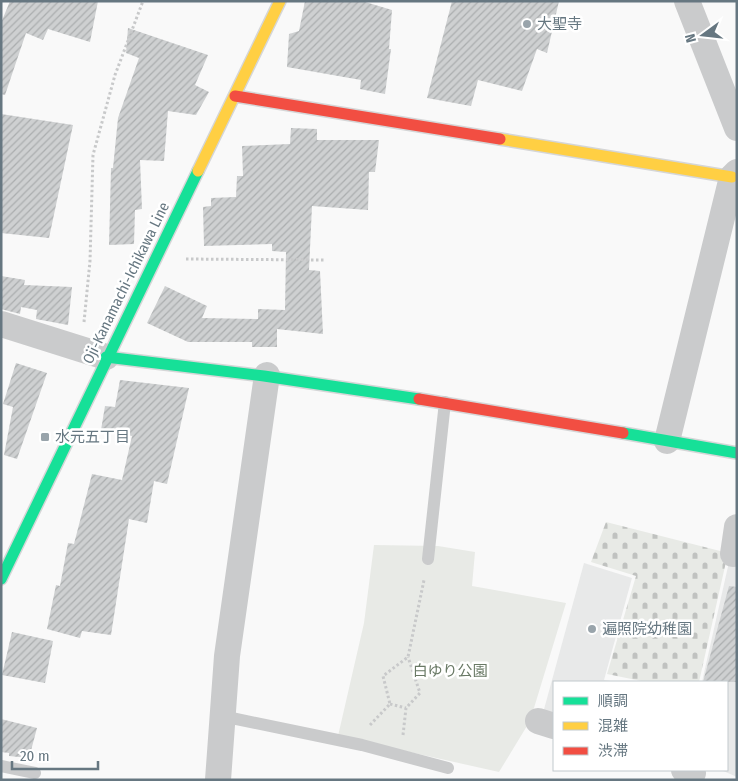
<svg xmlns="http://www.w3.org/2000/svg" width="738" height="781" viewBox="0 0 738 781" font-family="'Fira Sans Condensed','Noto Sans JP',sans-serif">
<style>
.built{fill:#e8e9e9}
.cemetery{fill:url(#cemetery-stones)}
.green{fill:#e8eae6}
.building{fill:url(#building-hatch)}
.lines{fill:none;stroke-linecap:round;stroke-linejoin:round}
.fast-casing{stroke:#d5d6d7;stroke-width:14}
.slow-casing{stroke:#d5d6d7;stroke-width:14}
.jam-casing{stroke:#d5d6d7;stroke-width:14}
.path{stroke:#c8c9ca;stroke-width:3;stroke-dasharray:2.5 2.5;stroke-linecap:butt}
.lane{stroke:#cacbcc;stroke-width:12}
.street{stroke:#cacbcc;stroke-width:26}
.fast{stroke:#16e098;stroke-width:11}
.slow{stroke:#ffcf43;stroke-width:11}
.jam{stroke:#f24e42;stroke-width:11}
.poi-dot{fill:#99a4ab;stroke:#fff;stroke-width:2}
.labels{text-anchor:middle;stroke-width:5;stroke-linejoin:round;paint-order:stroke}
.poi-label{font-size:15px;fill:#667781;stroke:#fff;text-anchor:start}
.street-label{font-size:15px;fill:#667781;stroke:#fff}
.park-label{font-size:15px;fill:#697965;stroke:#fff}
</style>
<defs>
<pattern id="cemetery-stones" width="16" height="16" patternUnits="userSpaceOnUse" patternTransform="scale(1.25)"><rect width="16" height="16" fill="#e8eae6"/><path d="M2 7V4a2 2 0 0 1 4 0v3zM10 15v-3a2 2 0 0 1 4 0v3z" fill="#c0c2c0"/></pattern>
<pattern id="building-hatch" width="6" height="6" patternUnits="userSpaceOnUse" patternTransform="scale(1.25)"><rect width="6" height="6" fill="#ced0d1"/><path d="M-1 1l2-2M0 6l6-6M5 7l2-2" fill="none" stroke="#abaeaf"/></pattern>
</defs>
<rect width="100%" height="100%" fill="#f9f9f9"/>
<path class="built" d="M729,562L737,563V777L721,770H727V682H702Z
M584,563L632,578L604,680L618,682H554V717L543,713Z"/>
<path class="cemetery" d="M606,522L728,553L699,682H646L607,674L636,576L591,562Z"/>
<path class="green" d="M374,545L438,546L475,552L472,586L566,603L530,721L499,772L338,736L364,623Z"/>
<path class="building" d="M10,1H98L90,42L48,29L43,40L26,33L5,95L1,94V23Z
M305,1H362L392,10L389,49H391L385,94L360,89L361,80L287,67L289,34L299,31Z
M452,1H559L547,53L537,49L522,91L478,80L471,106L427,98Z
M128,28L208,55L195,85L209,92L196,115L168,111L164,161L140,160L142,209L135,210L134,244L109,245L111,168H113L118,118L139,58L126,53Z
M1,114L73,125L49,238L1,233Z
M291,128L317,129V140H379L375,172H369L368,210L312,206L309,270L320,271L323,334L277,329V347H252V342H188L147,323L165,286L207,306L202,318L258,319V309L285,310L286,252L272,251V244L204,246L203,207L211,206V198L236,197L237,176H243L242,146L290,144Z
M1,276L25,280L24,285L72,287L68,325L36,319L37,310L21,307L20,314L1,309Z
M16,363L47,373L17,459L4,455L13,407L3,404Z
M120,380L189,388L167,484L154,481L147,523L129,519L111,635L82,631L80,638L47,629L56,585L60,586L68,543L74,544L92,474L122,480L132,436L101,430L105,406L115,407Z
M729,586L737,587V682H703Z
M12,632L53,641L45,683L2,675Z
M1,719L37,728L29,758L9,756V753L1,752Z"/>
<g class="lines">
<g class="fast-casing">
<path id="fast" d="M106,357L264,376L419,399
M623,433L737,453
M1,579L198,171"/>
</g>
<g class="slow-casing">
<path id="slow" d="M500,139L732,177
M198,171L280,1"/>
</g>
<g class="jam-casing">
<path id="jam" d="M235,96L500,139
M419,399L623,433"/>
</g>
<path class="path" d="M186,259L324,260
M84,322L90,261L93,155L115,75L143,1
M390,704L406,708
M370,725L390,704L383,676L408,657L424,580
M403,735L406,708L420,693L408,657"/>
<path class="lane" d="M428,559L445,402
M222,716L362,745L448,768
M1,766L35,773"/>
<path class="street" d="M687,1L737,128
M1,324L106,357
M667,441L732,177L737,172
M733,554L737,527
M538,721L554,726
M684,770L693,773L689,780
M218,780L227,656L267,375"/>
<use href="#fast" class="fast"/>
<use href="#slow" class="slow"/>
<use href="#jam" class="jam"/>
</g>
<g class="poi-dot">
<circle cx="527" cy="24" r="5"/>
<rect x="40" y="432" width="10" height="10" rx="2.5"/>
<circle cx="592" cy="629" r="5"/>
</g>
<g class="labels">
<g class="poi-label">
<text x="537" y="29">大聖寺</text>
<text x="55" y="442">水元五丁目</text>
<text x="602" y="634">遍照院幼稚園</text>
</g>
<g class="street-label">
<text transform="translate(126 283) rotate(-64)" y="5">Oji-Kanamachi-Ichikawa Line</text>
</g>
<g class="park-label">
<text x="450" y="676">白ゆり公園</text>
</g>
</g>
<rect width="738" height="781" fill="none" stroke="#667781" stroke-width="5"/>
<rect x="553" y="681" width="175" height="90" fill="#ffffff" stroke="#c2c9cd"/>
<rect x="563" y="697" width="25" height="8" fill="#16e098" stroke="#c2c9cd"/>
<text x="598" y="706" font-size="15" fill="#667781">順調</text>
<rect x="563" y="722" width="25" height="8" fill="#ffcf43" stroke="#c2c9cd"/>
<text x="598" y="731" font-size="15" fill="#667781">混雑</text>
<rect x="563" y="747" width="25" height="8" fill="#f24e42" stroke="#c2c9cd"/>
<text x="598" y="756" font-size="15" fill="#667781">渋滞</text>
<g transform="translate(703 35) rotate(255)" stroke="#ffffff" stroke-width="4" paint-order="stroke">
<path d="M0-4L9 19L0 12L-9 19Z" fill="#667781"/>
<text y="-8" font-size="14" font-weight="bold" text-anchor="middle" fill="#667781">N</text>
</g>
<path d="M12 761v8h86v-8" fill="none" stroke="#667781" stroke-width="2.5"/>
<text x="20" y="761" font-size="15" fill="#667781" stroke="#ffffff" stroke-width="4" paint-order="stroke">20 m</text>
</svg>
